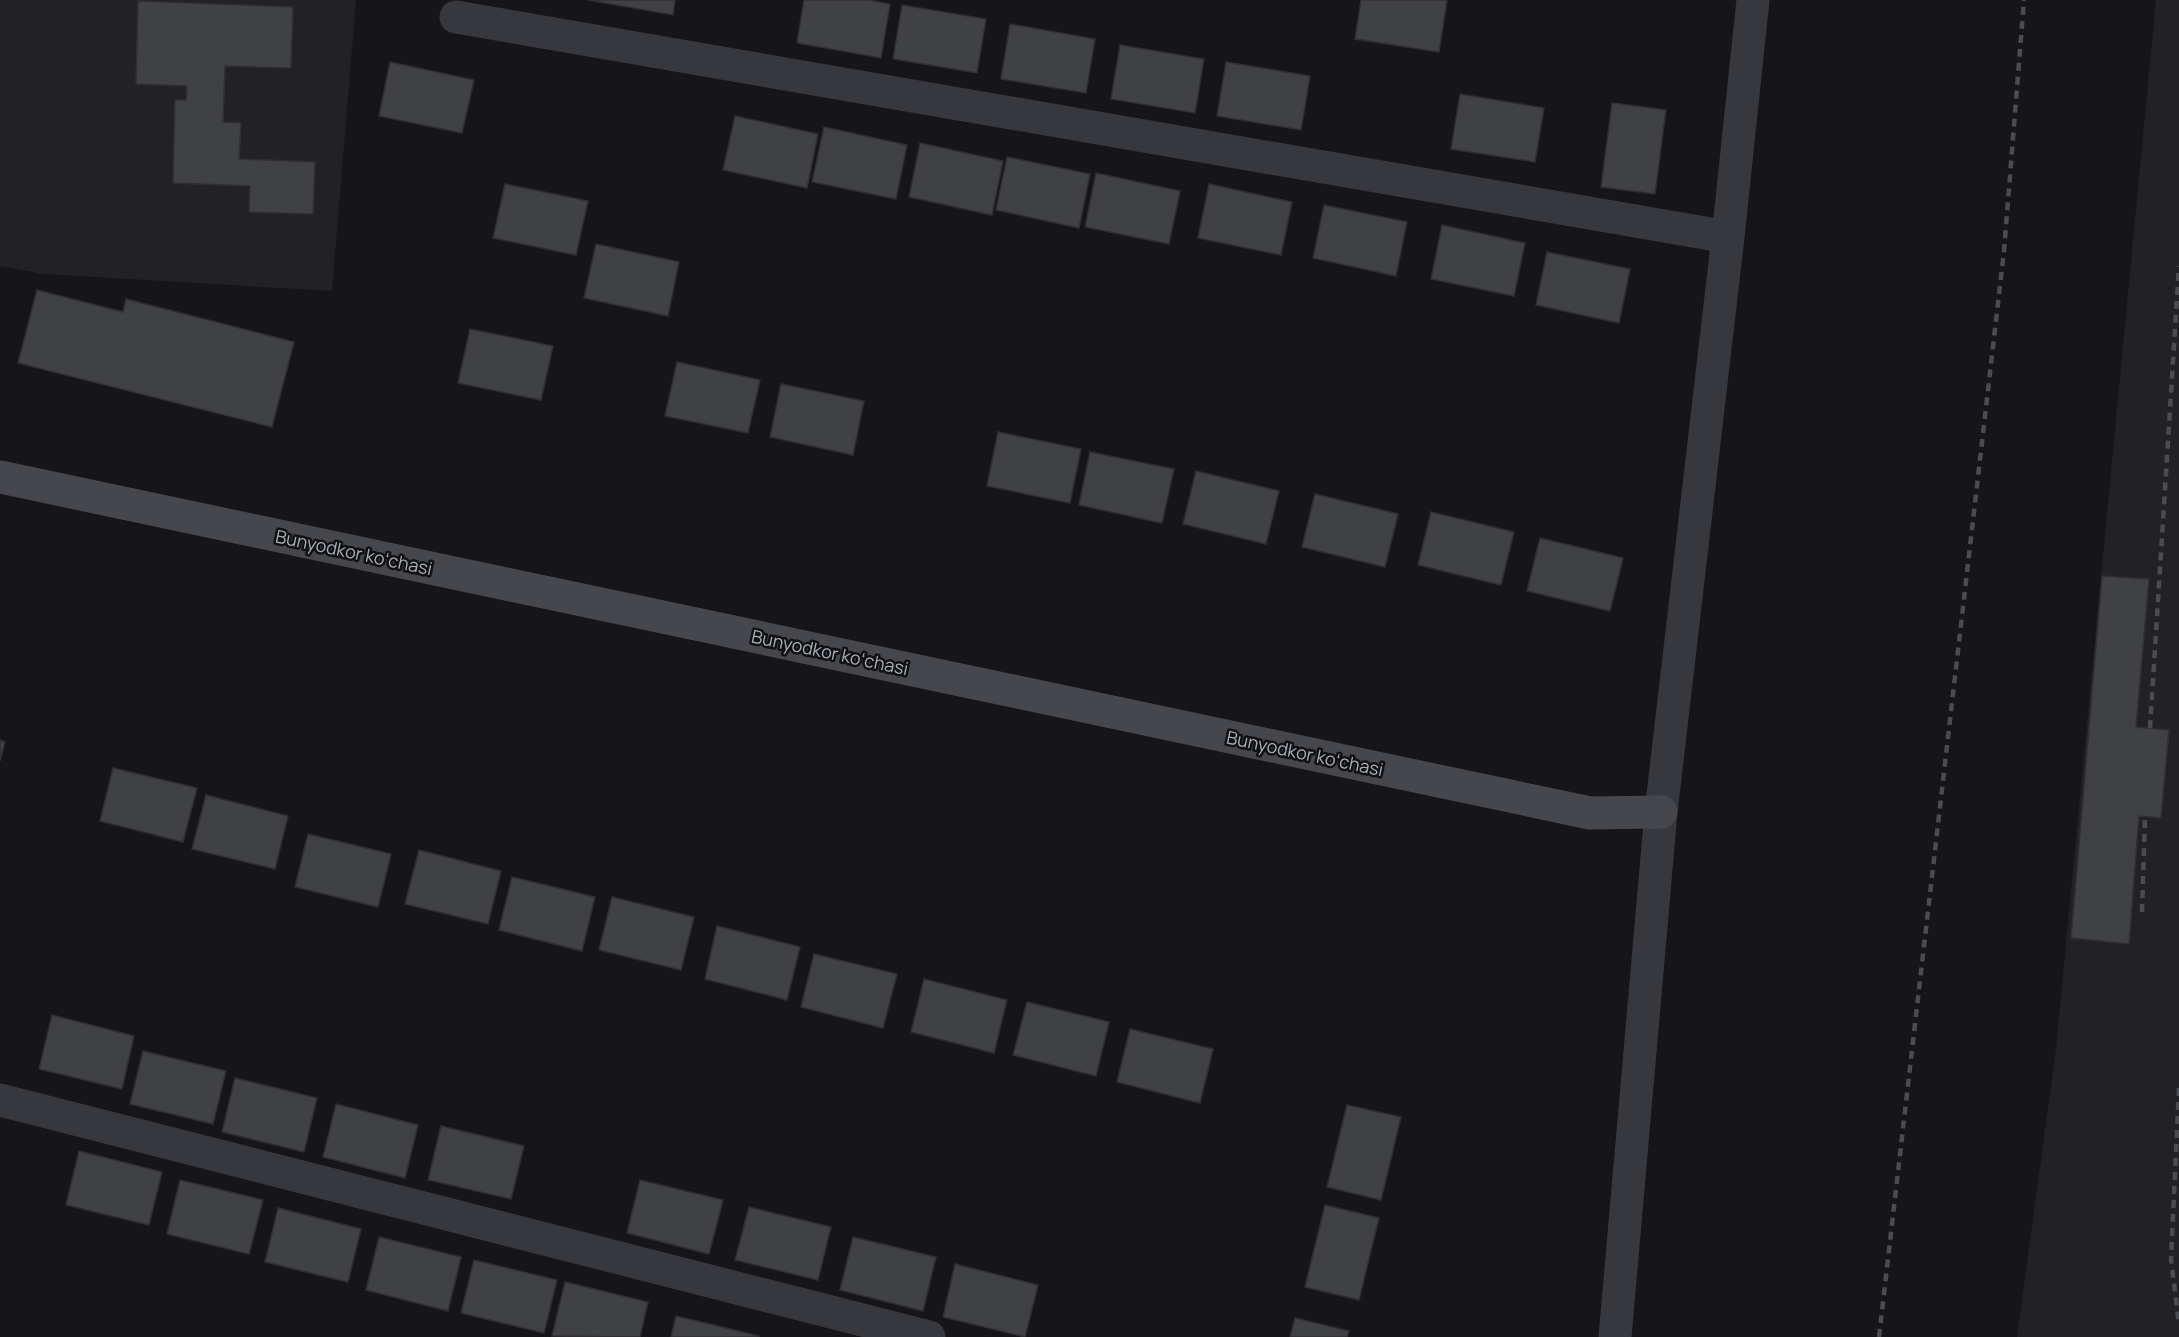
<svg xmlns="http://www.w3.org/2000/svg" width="2179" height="1337" font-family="Manrope,sans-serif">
<rect width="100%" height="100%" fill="#161618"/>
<!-- built -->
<path fill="#222225" d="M0 0H356L332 291 44 274 0 266Z
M2156 0H2179V1337H2017L2056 1049Z"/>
<!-- building -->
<path fill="#404145" stroke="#303034" stroke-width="1.5" d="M588 0H675L673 15Z
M804 0H868L890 4 881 58 797 43Z
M1361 0H1447L1439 52 1355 39Z
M138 1 293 7 291 68 225 66 223 122 241 123 239 159 315 162 313 214 249 212 250 186 173 183 175 100H186L187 86 136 84Z
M902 5 986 19 977 73 893 59Z
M1010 24 1095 39 1086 93 1001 79Z
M1120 45 1204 59 1195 113 1111 99Z
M390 62 474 80 462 133 379 116Z
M1226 62 1310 76 1301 130 1217 116Z
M1460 94 1544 108 1535 162 1451 149Z
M1612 103 1666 110 1655 194 1601 187Z
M735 116 818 134 807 188 723 170Z
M824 127 907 145 896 199 812 182Z
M920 143 1003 161 992 215 909 197Z
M1007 157 1090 174 1079 228 996 210Z
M1096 173 1180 191 1169 244 1085 227Z
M505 184 588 201 576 255 493 238Z
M1209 184 1292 202 1281 255 1198 238Z
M1324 205 1407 222 1396 276 1313 258Z
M1442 225 1525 243 1514 296 1431 279Z
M596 244 679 262 668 316 584 298Z
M1547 252 1630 269 1619 323 1536 305Z
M37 290 123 312 126 299 294 342 272 427 18 363Z
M470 329 553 346 541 400 458 383Z
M677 362 760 380 748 433 665 416Z
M781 384 864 401 853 455 770 437Z
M998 432 1081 449 1070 503 987 486Z
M1090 452 1174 469 1162 523 1079 505Z
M1196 471 1279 491 1266 544 1183 524Z
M1315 494 1398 514 1385 567 1302 547Z
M1431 512 1514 532 1501 585 1418 565Z
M1540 538 1623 558 1610 611 1527 591Z
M2102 576 2149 579 2136 727 2169 730 2161 818 2139 816 2129 944 2071 938Z
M0 740 5 742 0 761Z
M113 768 197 788 183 842 100 821Z
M206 795 288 816 275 869 192 849Z
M308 834 391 854 378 907 295 887Z
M419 850 501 871 488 924 405 904Z
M512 877 595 897 582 951 499 930Z
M612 897 694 917 681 970 599 950Z
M717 926 800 947 787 1000 705 979Z
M814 954 897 974 883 1028 801 1007Z
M924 979 1007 1000 994 1053 911 1032Z
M1027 1002 1109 1022 1096 1076 1013 1055Z
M52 1015 134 1036 122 1089 39 1069Z
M1130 1029 1213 1049 1200 1103 1117 1082Z
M143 1051 226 1071 213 1124 130 1104Z
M235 1078 317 1098 304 1152 222 1132Z
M336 1104 418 1125 405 1178 323 1157Z
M1347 1105 1401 1117 1381 1200 1327 1187Z
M441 1126 524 1146 511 1199 428 1180Z
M79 1151 162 1172 149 1225 66 1205Z
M180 1180 263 1200 249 1254 167 1234Z
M640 1180 723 1200 709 1254 627 1233Z
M1325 1205 1379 1218 1359 1300 1305 1287Z
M749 1207 831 1227 818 1280 735 1260Z
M278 1208 361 1229 348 1282 265 1262Z
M379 1237 461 1257 448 1311 366 1290Z
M853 1237 936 1257 923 1311 840 1290Z
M474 1260 557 1280 544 1333 461 1313Z
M955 1264 1038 1285 1025 1337 943 1317Z
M565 1282 648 1302 640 1337 552 1336Z
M676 1316 759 1336V1337H671Z
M1295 1318 1349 1331 1347 1337H1290Z"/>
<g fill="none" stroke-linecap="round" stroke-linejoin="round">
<!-- minor -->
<path stroke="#37383d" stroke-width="33" d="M456 17 1728 237
M0 1100 929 1337
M1615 1337 1661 812 1728 237 1753 0"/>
<!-- secondary -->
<path stroke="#45474d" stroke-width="33" d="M0 477 1590 813 1661 812"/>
<!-- rail -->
<path stroke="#4a4c52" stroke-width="4.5" stroke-dasharray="8 6" stroke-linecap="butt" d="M2150 728 2179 266
M2142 912 2145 817
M2179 1088 2171 1259 2179 1324
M1879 1337 2004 251 2024 0"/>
</g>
<g text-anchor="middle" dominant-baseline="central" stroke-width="5" stroke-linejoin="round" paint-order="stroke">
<!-- street labels -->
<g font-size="18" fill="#a8adb8" stroke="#111113">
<text transform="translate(354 552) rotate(12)">Bunyodkor koʻchasi</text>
<text transform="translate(830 652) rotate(12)">Bunyodkor koʻchasi</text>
<text transform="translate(1305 753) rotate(12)">Bunyodkor koʻchasi</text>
</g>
</g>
</svg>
